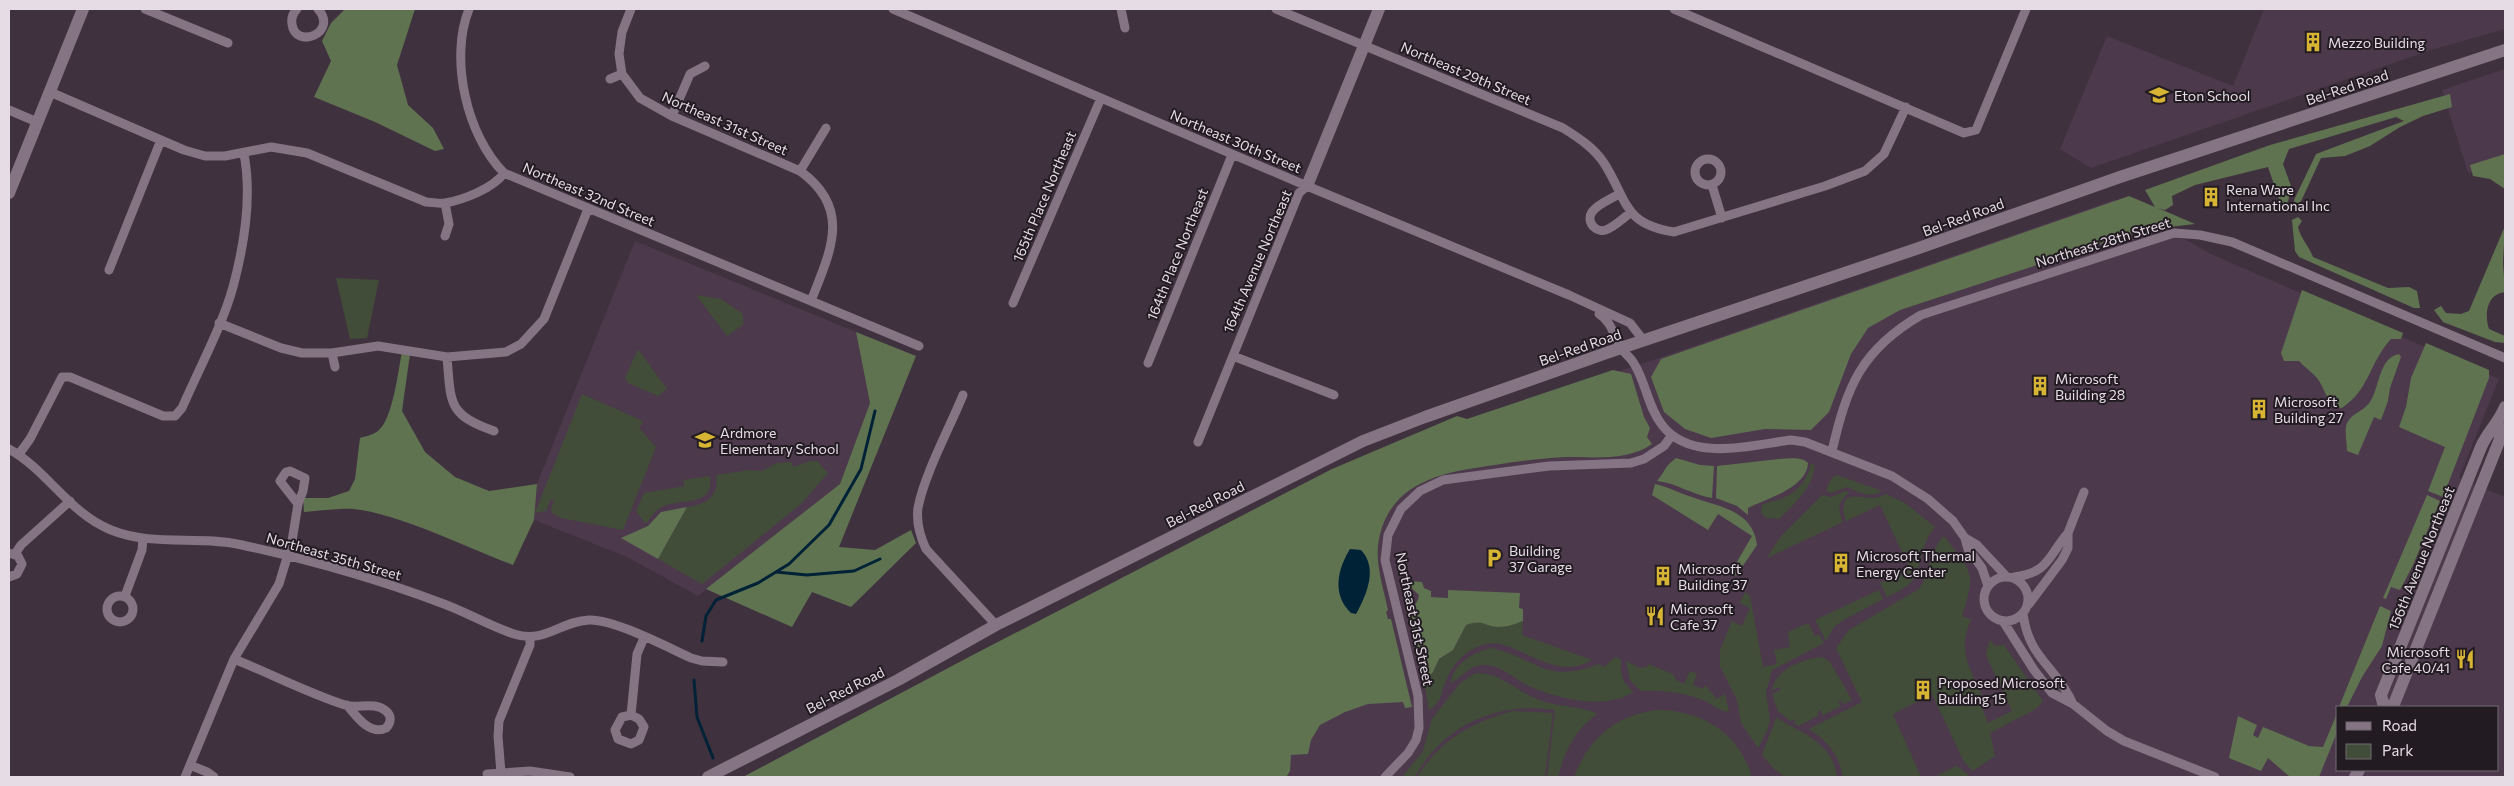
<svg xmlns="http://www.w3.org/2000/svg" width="2514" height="786" font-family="Commissioner,sans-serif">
<rect width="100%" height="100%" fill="#40313f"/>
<!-- built -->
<path fill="#4d394c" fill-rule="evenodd" d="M2264 9H2505V29L2431 50 2091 168 2060 149 2107 36 2233 86Z
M2505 69V183L2468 172 2442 90Z
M2114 200 2213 255 2499 379 2459 478 2505 497V777H905L1378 451 1659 358ZM2338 707H2498V770H2338Z
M635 241 856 332 870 403 840 484 698 596 627 557 534 520 537 484Z"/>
<!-- green -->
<path fill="#414d38" d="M336 278 379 280 367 338 350 339Z
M696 295 721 299 743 314V325L727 336Z
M638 349 667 389 658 396 628 383 625 378Z
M582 394 643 421 639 428 656 447 623 530 561 518 552 513 551 509 554 500 551 499 546 511 535 513Z
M810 461H817L828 473 801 504 702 584 658 559 687 507C706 505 720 496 716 475L750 470 762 471 777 463 792 462 793 467Z
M1811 464 1815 465C1812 489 1795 503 1779 519L1766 518 1761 513 1762 505C1769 501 1777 501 1785 497 1798 492 1808 478 1811 464Z
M1837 475 1882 491C1870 499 1858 492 1847 487L1831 493 1826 490 1831 479Z
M710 476C714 509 681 497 662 507 655 510 651 517 646 524L636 511 644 493 685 486 683 480Z
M1845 491 1849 493C1838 502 1837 509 1843 522L1767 558 1781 536 1822 495 1831 497Z
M1886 494 1905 503 1935 527C1918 546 1924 572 1908 585 1902 590 1894 593 1887 597L1880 583 1910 569 1880 505 1846 521 1843 511 1845 500 1850 497C1864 495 1873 502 1886 494Z
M1944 536C1971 572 1977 571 1962 616L1971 620C1957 651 1969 666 1982 695L1978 698 1988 723 2012 711 1988 660 1986 654 1990 640 1995 646 2004 645 2043 701 2036 709 1990 733 1995 756 1973 771 1964 762 1932 694 1893 714 1921 777H1843C1838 754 1829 742 1809 729L1862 702 1836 648 1849 630 1919 589C1930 572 1930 550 1944 536Z
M1879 590 1883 599 1842 621 1834 627 1826 641 1815 620Z
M1745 592 1750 596 1763 667 1777 664 1774 650 1790 647 1788 632 1808 623 1815 636 1819 634 1824 643 1772 670 1766 692 1770 720 1767 731 1758 748 1741 723 1737 700 1720 666V650L1732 621 1742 626 1750 608 1740 603Z
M1480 621C1497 627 1506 627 1523 621L1522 635 1592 660C1552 684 1516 637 1487 644 1467 648 1453 663 1446 681 1441 692 1441 704 1429 710L1424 681 1433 672 1439 659 1453 650 1466 625Z
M1491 648C1537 658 1545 685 1599 664L1604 667 1615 657 1621 659C1620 674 1622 681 1633 692 1607 711 1551 698 1525 684 1513 677 1502 667 1487 665 1471 663 1463 677 1451 683 1452 664 1474 652 1491 648Z
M1822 657 1830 662 1852 700 1843 704 1841 700 1838 702 1841 706 1823 715 1820 710 1817 712 1819 715 1799 726 1792 723 1795 722 1794 719 1790 721 1778 711 1772 694 1780 690 1779 687 1772 690C1775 669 1803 659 1822 657Z
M1626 661 1640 668 1647 667 1648 664 1673 674 1676 680 1684 684 1690 671 1697 674 1693 685 1703 689 1705 685 1717 699 1725 694 1729 712C1720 712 1710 702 1700 699 1681 692 1661 690 1641 691L1630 680Z
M1476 673C1500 672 1516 691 1537 699 1553 707 1585 706 1597 714 1575 730 1565 750 1558 777H1547L1555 710C1498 701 1443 725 1415 777H1402L1423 751 1432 719 1460 683Z
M1657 710C1702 710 1739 733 1752 777H1574C1589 738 1616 715 1657 710Z
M1513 711 1553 713 1545 777H1417C1440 740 1472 722 1513 711Z
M1776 718C1801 732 1834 744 1837 777H1785L1774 769 1762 755Z
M1957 766 1969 775 1966 777H1934Z"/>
<!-- forest -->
<path fill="#5f7351" d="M345 9H415L397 65 408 105 433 128 444 149 435 151 375 122 314 97 331 61 322 41 331 23Z
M2450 94 2452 107 2423 116 2400 127 2370 146 2345 156 2321 158 2297 210 2294 200 2316 154 2404 121 2396 117 2289 149 2283 164 2292 189 2287 204 2280 202 2268 167 2195 185 2172 196 2173 205 2165 210 2158 208 2195 224 2143 230 1900 310 1868 328 1851 354 1829 412 1811 430 1765 429 1711 438 1685 429 1664 412 1651 377 1661 359 2129 196 2155 207 2145 190 2270 145Z
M2505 154V189L2490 179 2473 176 2470 165Z
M2298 217 2302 221 2298 227C2301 239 2309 246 2313 257L2388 288 2409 287 2417 291 2420 308H2414L2299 257 2295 251 2292 220Z
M2505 226 2503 263 2505 292C2487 294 2484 314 2489 329L2505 336V343L2495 342 2443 322 2434 310 2441 306 2446 313 2461 314 2469 311Z
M2302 290 2403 333 2401 339H2391C2369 363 2370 389 2342 408 2326 406 2326 389 2317 378 2312 372 2304 367 2299 361H2284L2281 353Z
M856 332 916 356 839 547 875 550 911 530 916 543 851 607 812 592 792 627 706 589 840 484 870 403Z
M2426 343 2489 370V378L2443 497 2428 491 2445 447 2399 427 2406 407 2411 378Z
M402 352 410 354 402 411 425 452 455 477 489 491 537 484 534 520 513 565C468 548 400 514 354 509 338 508 320 511 304 512L303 498H328L349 491 355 479 360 438C366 436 373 435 378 431 393 419 398 371 402 352Z
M2399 354 2401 357 2390 388 2388 401 2381 420 2374 417 2358 455 2347 451C2347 443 2344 430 2347 423 2352 413 2364 411 2370 402 2379 389 2379 357 2399 354Z
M1613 370 1631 374 1644 417 1650 428 1647 437 1652 444C1628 461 1595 457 1567 457 1543 458 1519 461 1495 465 1442 472 1386 482 1378 546 1376 567 1384 590 1388 610L1386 612 1388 619H1391L1412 707 1405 708 1403 702 1368 704 1345 712 1320 725 1311 740 1308 754 1291 755 1290 771 1287 776 743 777 967 658 1332 469 1457 416 1467 419Z
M1676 458 1700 465 1714 466 1712 498C1692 495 1677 483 1657 481 1665 472 1664 467 1676 458Z
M1779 459C1788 459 1801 456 1808 463 1807 488 1766 499 1748 508V515L1737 506 1716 498 1717 466Z
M1655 484C1669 487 1679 493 1692 497 1719 507 1753 510 1757 545L1736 576 1731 572 1752 536 1718 514 1708 530 1652 495Z
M2427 495 2440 501 2413 565 2400 590 2391 587 2386 599 2383 598Z
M687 507 658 559 621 538 648 526 661 512Z
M1410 581 1422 582 1424 588 1431 591V597L1448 598V590L1520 593 1519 608 1523 609V621C1515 624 1507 627 1498 627 1482 626 1485 619 1466 625L1453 650 1439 659 1433 672 1424 681 1409 617C1410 608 1418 605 1419 595L1406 583Z
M2380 606 2391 611 2382 646 2362 677 2347 707H2339Z
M2338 711V730L2319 777H2290L2268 758 2261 771 2229 758 2238 716 2257 725 2253 735 2258 738 2263 727 2309 746 2323 747Z"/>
<!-- water -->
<path fill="#002236" d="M1350 549 1361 550C1378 568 1367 594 1356 614L1351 613C1332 595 1337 570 1350 549Z"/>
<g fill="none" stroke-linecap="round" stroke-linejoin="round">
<!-- stream -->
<path stroke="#002236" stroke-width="3" d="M776 572 807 575 854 571 880 559
M702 641 706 616 716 600 758 583 789 564 829 525 861 469 875 411
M694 680 697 717 713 758"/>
<!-- street -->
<path stroke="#857484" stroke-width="9" d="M145 9 228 43
M297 9C293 13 291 18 292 24 295 50 339 33 318 9
M469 9C449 59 467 136 504 173
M631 9 622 32 619 54 622 74 640 98 672 116 800 171C853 209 830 252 811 301
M893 9 1307 186 1569 295 1630 323 1644 341
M1121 9 1125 28
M1276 9 1563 128C1579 138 1594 148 1604 163 1628 201 1623 224 1674 232L1825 186 1865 171 1884 154 1906 107
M1674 9 1964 133 1976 130 2026 9
M610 79 622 74
M50 92 184 150 205 156H225L271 147 307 153 426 202C432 202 439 204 445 203 463 200 494 188 504 173L919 346
M9 110 37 122
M672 116 690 74 705 66
M1695 172a13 13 0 1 1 26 0a13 13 0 1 1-26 0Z
M800 171 826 128
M1712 185 1722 218
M1619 194C1611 199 1597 204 1592 212 1585 223 1598 235 1608 229 1616 225 1624 218 1631 212
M445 203 449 224 445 236
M109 270 161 140
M1013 303 1101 98
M1599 314C1612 322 1613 335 1621 348 1624 353 1630 357 1633 362 1646 381 1647 406 1662 425 1691 463 1751 445 1791 440L1805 442 1892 476 1928 499 1953 521 1965 538 1968 549 1982 568 1988 586
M219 323 281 348 302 353H332L378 346 447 357 506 352 521 344 544 319 588 209
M332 353 335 367
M1233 356 1334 395
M447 357C451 402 447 415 494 431
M1148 363 1232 155
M963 395C950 427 924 475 918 508 916 523 920 536 926 549L996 625
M175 416 182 408C198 371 223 324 233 287 244 246 252 196 244 154
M1198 442 1299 193 1307 186
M9 449C47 470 70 514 111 530 153 547 199 535 242 545 311 560 378 579 444 604 468 613 490 626 514 634 545 644 561 621 589 620 614 619 667 647 691 658L702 661 723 662
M1832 451C1847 386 1861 350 1921 315L2174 233 2200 235 2232 242 2505 358
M19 454 30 439 62 377H70L163 416H175
M1965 538 1977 545 2006 576
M15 554 21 545 70 501
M1984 599a22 22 0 1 1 44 0a22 22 0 1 1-44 0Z
M9 577 17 574 22 564 18 556 9 553
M2014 577C2049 573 2048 556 2068 533
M107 609a13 13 0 1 1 26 0a13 13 0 1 1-26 0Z
M125 596 142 550 143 538
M2029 604 2062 560 2068 548V533L2084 492
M2023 613C2028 658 2056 666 2073 704
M2003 621 2034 670 2052 693 2073 704 2107 731 2124 741 2215 777
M234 659C269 673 310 694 345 705 358 709 374 701 386 711 392 716 391 723 386 728 370 736 356 716 347 705
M631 715 639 719 644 727 639 740 631 744 618 739 615 730 622 717 631 715 637 654 644 638
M190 765 207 772 214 777
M501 773 498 736 499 721 530 645V637
M487 774 530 771 570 777
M185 777 234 659 279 584 292 541 298 504 303 491 305 478 290 471 286 472 280 481 298 504
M1385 777 1408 753 1416 740 1419 728 1418 696 1385 560 1388 535 1401 509 1420 491 1443 480 1549 466 1631 463 1644 459 1664 446 1672 435"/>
<!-- secondary -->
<path stroke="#857484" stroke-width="12" d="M1307 186 1379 9
M9 193 83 9
M2384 707 2381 695 2481 447C2488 431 2498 424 2505 407
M2387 707 2394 704 2500 439 2498 424
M708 777 898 680 996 625 1363 441 1425 417 1609 352 1916 249 2120 177 2505 50
M2355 777 2359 770"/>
</g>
<!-- icons -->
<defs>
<symbol id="building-bare" viewBox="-9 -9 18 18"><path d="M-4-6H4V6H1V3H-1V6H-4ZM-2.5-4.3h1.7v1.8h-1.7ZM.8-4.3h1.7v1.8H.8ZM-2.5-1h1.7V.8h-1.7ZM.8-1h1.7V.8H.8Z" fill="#d8b434" stroke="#221c22" stroke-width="2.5" paint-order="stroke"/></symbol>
<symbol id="school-bare" viewBox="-9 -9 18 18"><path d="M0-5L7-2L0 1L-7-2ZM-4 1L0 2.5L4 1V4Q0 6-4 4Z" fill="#d8b434" stroke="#221c22" stroke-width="2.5" paint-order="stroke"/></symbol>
<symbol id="parking-bare" viewBox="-9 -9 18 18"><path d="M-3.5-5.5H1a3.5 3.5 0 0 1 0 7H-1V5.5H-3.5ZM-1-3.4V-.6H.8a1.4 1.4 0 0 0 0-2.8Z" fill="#d8b434" stroke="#221c22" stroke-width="2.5" paint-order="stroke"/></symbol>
<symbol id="restaurant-bare" viewBox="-9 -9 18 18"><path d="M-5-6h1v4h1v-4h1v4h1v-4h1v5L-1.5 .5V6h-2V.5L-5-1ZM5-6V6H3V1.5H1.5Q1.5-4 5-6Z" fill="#d8b434" stroke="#221c22" stroke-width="2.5" paint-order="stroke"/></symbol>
</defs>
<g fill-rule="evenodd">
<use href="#building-bare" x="2299" y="28" width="28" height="28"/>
<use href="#school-bare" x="2145" y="81" width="28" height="28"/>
<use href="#building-bare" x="2197" y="183" width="28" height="28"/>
<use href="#building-bare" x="2026" y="372" width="28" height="28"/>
<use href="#building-bare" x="2245" y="395" width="28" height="28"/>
<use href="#school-bare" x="691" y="426" width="28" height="28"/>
<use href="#parking-bare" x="1480" y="544" width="28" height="28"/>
<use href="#building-bare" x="1827" y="549" width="28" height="28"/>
<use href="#building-bare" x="1649" y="562" width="28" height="28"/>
<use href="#restaurant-bare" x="1641" y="602" width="28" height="28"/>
<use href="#restaurant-bare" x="2451" y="645" width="28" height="28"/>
<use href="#building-bare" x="1909" y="676" width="28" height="28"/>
</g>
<g text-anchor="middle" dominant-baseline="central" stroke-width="4" stroke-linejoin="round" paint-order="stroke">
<!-- poi labels -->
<g font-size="14" fill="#e6dce5" stroke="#221c22" text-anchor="start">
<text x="2328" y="42">Mezzo Building</text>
<text x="2174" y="95">Eton School</text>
<text x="2226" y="189">Rena Ware<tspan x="2226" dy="16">International Inc</tspan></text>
<text x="2055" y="378">Microsoft<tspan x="2055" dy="16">Building 28</tspan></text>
<text x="2274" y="401">Microsoft<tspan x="2274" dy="16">Building 27</tspan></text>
<text x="720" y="432">Ardmore<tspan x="720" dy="16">Elementary School</tspan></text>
<text x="1509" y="550">Building<tspan x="1509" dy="16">37 Garage</tspan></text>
<text x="1856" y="555">Microsoft Thermal<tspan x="1856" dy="16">Energy Center</tspan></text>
<text x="1678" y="568">Microsoft<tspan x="1678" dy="16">Building 37</tspan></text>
<text x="1670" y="608">Microsoft<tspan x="1670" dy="16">Cafe 37</tspan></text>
<text x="2450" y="651" text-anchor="end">Microsoft<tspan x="2450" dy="16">Cafe 40/41</tspan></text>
<text x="1938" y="682">Proposed Microsoft<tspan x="1938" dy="16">Building 15</tspan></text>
</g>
<!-- street labels -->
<g font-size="14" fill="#e6dce5" stroke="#221c22">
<text transform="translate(1466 73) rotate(23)">Northeast 29th Street</text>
<text transform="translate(2347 87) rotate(-18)">Bel-Red Road</text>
<text transform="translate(725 123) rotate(24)">Northeast 31st Street</text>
<text transform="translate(1236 141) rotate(23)">Northeast 30th Street</text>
<text transform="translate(589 194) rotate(23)">Northeast 32nd Street</text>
<text transform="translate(1044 196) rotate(-67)">165th Place Northeast</text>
<text transform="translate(1963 217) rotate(-20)">Bel-Red Road</text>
<text transform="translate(2103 242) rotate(-17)">Northeast 28th Street</text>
<text transform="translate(1177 254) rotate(-68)">164th Place Northeast</text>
<text transform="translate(1257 261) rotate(-67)">164th Avenue Northeast</text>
<text transform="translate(1580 347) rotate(-19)">Bel-Red Road</text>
<text transform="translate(1205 504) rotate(-27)">Bel-Red Road</text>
<text transform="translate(334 556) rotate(16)">Northeast 35th Street</text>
<text transform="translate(2421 558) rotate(-68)">156th Avenue Northeast</text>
<text transform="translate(1415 619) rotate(78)">Northeast 31st Street</text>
<text transform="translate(845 690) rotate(-27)">Bel-Red Road</text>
</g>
</g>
<!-- border -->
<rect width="2514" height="786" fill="none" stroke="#e6dce5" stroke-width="20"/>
<!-- legend -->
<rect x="2336" y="706" width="162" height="65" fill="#221c22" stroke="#706970"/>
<rect x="2346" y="722" width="25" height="8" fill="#857484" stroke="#706970"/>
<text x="2382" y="731" font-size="15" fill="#e6dce5">Road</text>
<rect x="2346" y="744" width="25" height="15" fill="#414d38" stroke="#706970"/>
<text x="2382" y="756" font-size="15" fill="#e6dce5">Park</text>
</svg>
